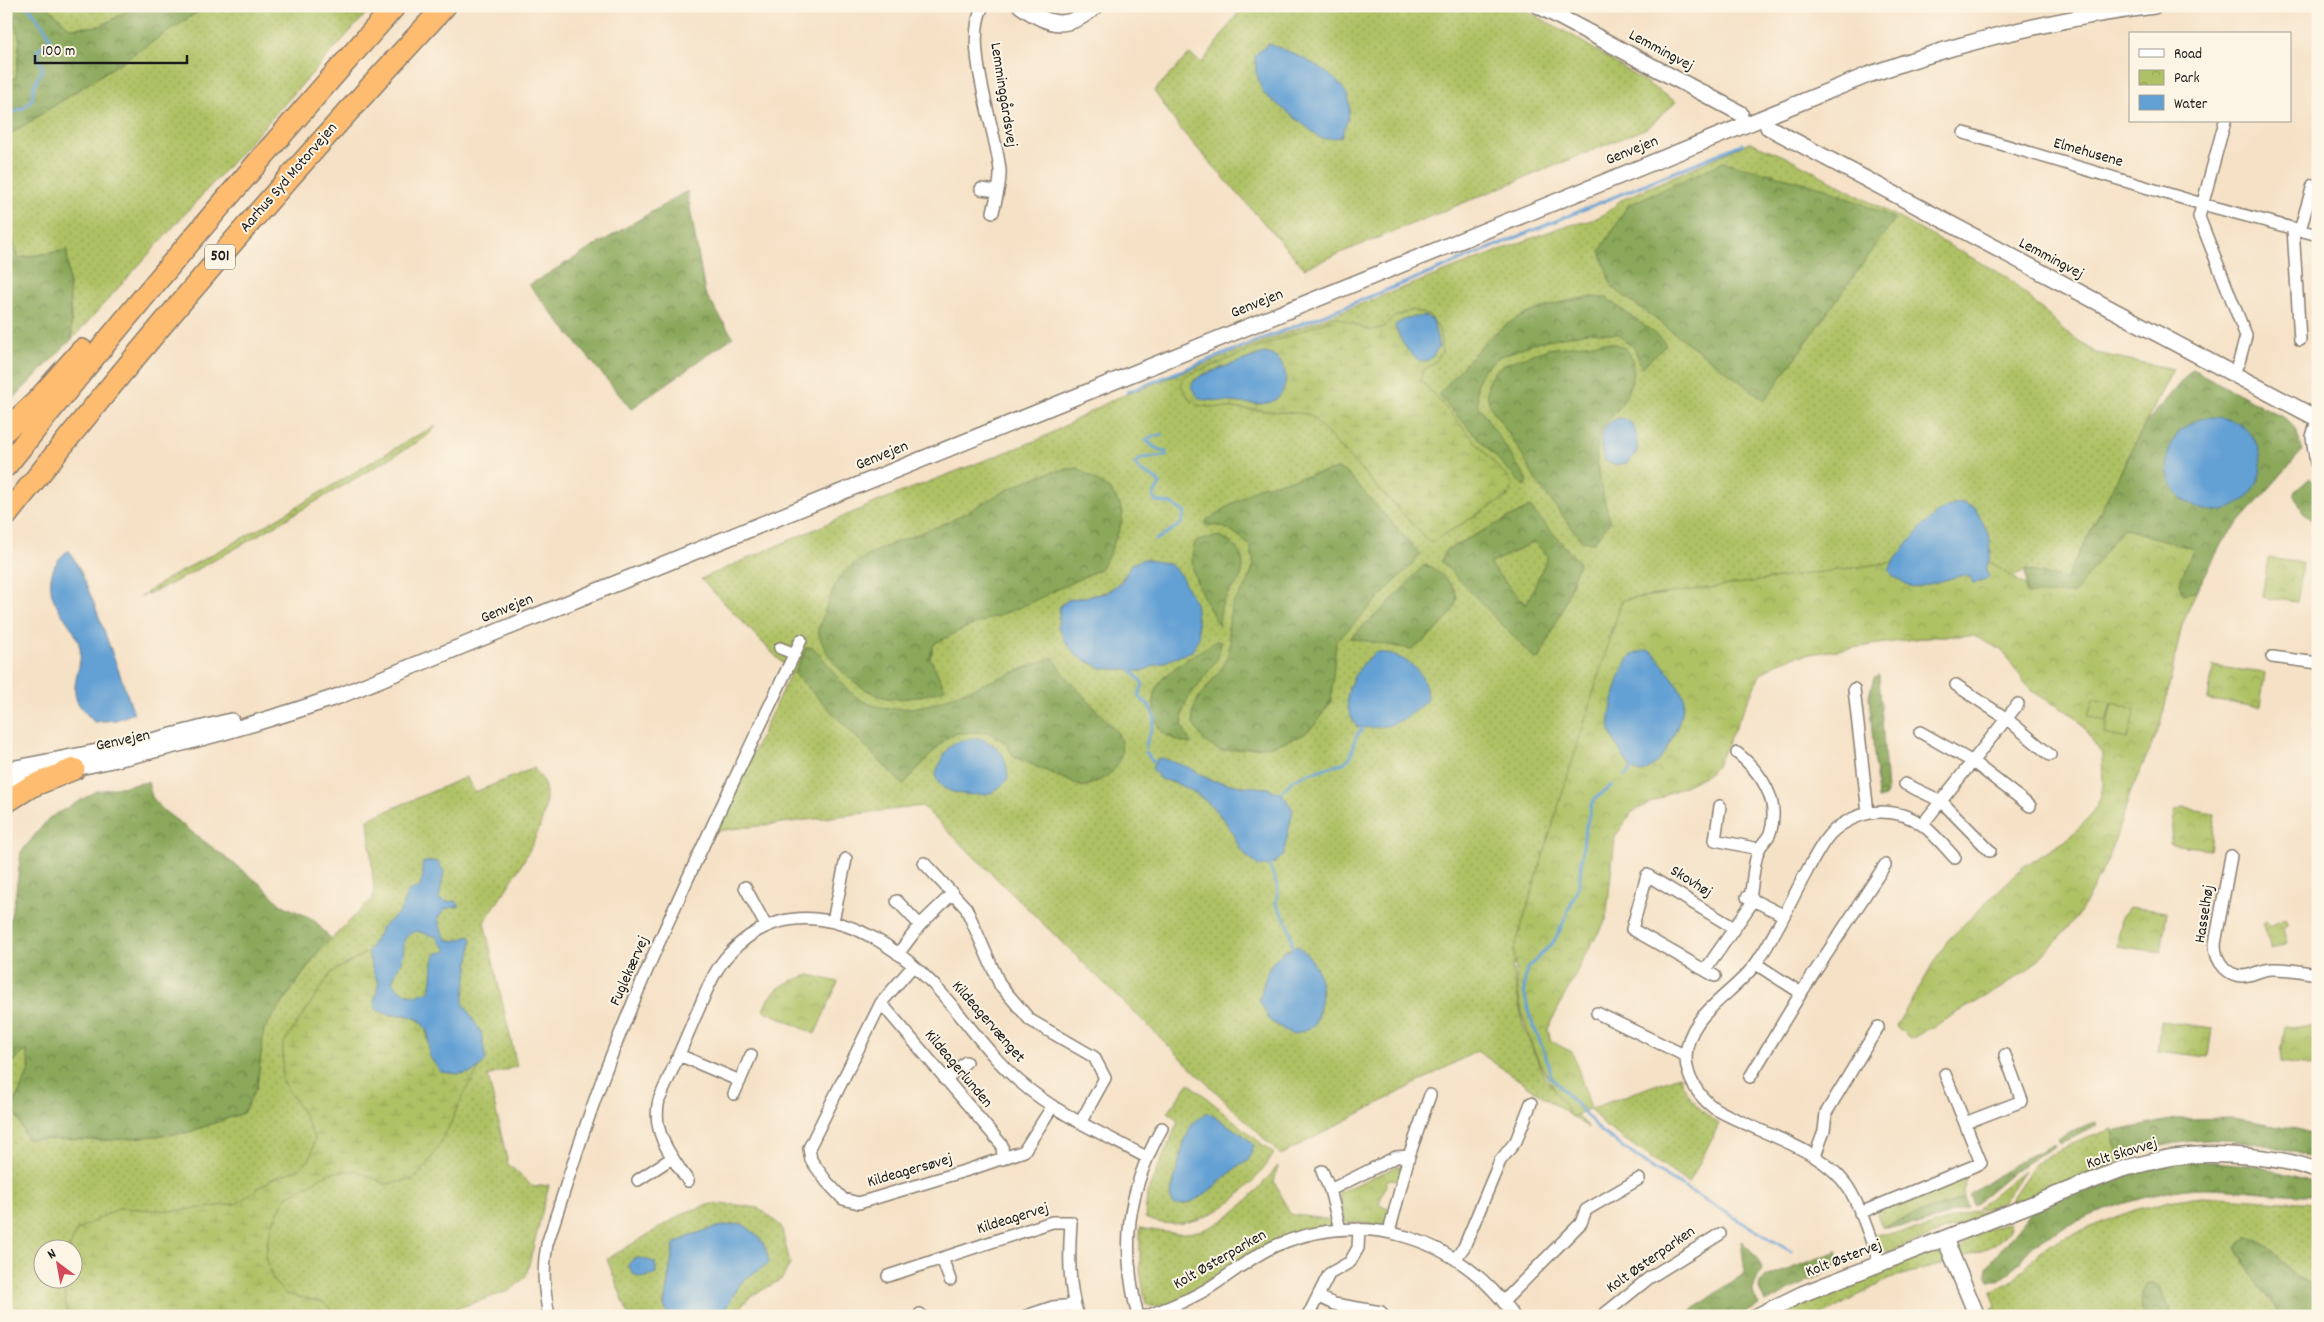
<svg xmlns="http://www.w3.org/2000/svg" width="2324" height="1322" font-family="Dekko,sans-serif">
<defs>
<pattern id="grass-dots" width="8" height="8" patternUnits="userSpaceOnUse" patternTransform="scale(1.25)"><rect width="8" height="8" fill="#aec164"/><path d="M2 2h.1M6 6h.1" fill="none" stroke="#95a556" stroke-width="1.8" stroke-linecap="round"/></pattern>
<pattern id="forest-crowns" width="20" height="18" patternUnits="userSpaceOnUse" patternTransform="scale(1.25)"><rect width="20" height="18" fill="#8aa75a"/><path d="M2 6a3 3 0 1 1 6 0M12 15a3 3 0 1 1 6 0" fill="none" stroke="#70874a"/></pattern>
<pattern id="wetland-marsh" width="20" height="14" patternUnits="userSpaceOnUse" patternTransform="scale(1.25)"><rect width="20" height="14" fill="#aec164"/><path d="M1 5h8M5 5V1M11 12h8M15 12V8" fill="none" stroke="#95a556"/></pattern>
<pattern id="park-crowns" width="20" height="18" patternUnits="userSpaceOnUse" patternTransform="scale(1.25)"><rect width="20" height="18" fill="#aec164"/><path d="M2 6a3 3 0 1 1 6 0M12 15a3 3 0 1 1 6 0" fill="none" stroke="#95a556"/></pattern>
</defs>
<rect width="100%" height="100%" fill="#fcf5e5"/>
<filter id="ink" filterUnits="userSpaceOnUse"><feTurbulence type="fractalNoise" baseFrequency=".02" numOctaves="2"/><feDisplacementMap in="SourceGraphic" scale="10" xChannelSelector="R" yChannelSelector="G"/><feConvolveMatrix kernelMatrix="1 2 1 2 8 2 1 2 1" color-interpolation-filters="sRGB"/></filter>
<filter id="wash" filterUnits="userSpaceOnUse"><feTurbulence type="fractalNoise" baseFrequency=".0096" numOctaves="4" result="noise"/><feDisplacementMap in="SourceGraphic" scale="20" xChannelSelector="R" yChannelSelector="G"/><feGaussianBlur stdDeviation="1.12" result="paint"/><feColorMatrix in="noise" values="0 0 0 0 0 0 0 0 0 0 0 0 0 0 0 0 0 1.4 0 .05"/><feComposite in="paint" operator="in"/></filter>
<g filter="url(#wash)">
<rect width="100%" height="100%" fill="#f5e1c6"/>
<!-- grass -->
<path fill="url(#grass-dots)" stroke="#656e40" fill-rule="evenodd" d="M7 6 20 39 16 77 6 83Z
M47 6H136L101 26 69 28Z
M207 6H373L72 339 67 251 19 258 6 222V137Z
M1243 6H1518L1575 37 1676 102 1647 128 1304 268 1181 130 1154 91 1189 54 1202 63Z
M1750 142 1791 159 2007 277 2065 331 2096 353 2173 369 2066 579 2026 570 1993 588 1677 599 1673 593 1626 599 1656 635 1630 637 1612 627 1607 647H1609L1608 678 1599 675 1518 966 1512 965 1523 1025 1545 1079 1589 1128 1477 1051 1281 1155 922 806 716 831 791 672 701 579 879 501 1040 439 1114 399 1561 227C1587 221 1600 222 1619 201ZM1132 564 1161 661 1142 671 1101 668 1068 600C1103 593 1112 597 1132 564ZM1190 768 1210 780 1241 786 1268 788 1283 795 1293 810 1275 863 1260 866C1254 862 1246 857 1242 851 1237 845 1235 837 1231 830 1213 804 1191 785 1160 779ZM1298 946C1320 979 1330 986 1314 1026L1282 952Z
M436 426 426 437 240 546 171 584 140 597 167 579 266 525 414 437Z
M534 768C540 776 545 783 546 793 548 833 506 889 484 922L517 1066 488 1076 508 1164 533 1187 549 1185 526 1276 511 1290 435 1316H6V1067L26 1050 30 1068 13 1107 27 1139 109 1140 186 1133 243 1113 257 1086 264 1029 319 951 373 898 374 890 368 819 466 777 475 792ZM42 1250H72V1280H42Z
M1679 1076C1687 1097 1701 1112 1719 1124L1689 1184 1605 1126 1590 1109Z
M1189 1083 1274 1154C1248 1195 1196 1240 1145 1218L1147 1193 1178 1122 1168 1112ZM1221 1121 1243 1135 1254 1145 1248 1161 1236 1167 1213 1188 1185 1205 1170 1197 1175 1177Z
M2112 1129 2119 1162 2009 1205V1202L2035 1164 2071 1144Z
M1278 1166 1274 1182 1290 1214 1332 1220 1333 1223 1331 1226C1311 1229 1291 1233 1273 1242 1264 1246 1254 1251 1246 1256 1228 1267 1166 1318 1146 1304L1140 1272V1228C1158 1231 1179 1236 1198 1231 1232 1223 1256 1191 1278 1166Z
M2024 1170 2003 1202 1981 1210 1977 1208Z
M1967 1174 1963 1191 1964 1198 1882 1227 1876 1211Z
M2201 1196 2318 1203V1288L2294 1275 2263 1242 2238 1246 2239 1254 2279 1314 2276 1316H2171L2160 1285 2141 1308 2144 1316H1995L1992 1308 1996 1306 1991 1292 2009 1283 2042 1250 2064 1237 2135 1210 2169 1201Z
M711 1204 738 1205 759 1208 781 1226 790 1264 782 1279 750 1297 732 1316H718L727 1306 742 1281 768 1263 674 1244 664 1306 669 1316H629L607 1259 686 1212Z
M2002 1205 2003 1208 1889 1252 1878 1248 1873 1235 1924 1229 1974 1210 1981 1213Z
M2008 1222 2010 1226C2002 1246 1979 1252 1960 1258 1954 1238 1994 1228 2008 1222Z
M1936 1254 1944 1256 1948 1263 1890 1278 1821 1316H1786L1780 1311 1829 1290 1924 1255Z"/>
<!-- forest -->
<path fill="url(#forest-crowns)" stroke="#53623b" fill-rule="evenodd" d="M7 6H47L70 28 101 26 136 6H207L6 137V83L16 77 20 39Z
M1724 162 1826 188 1895 219 1765 400 1612 287 1600 251 1628 205Z
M687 191 705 293 733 337 631 409 529 285Z
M6 222 19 258 67 250 72 339 6 406Z
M1590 297 1606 298 1661 338 1666 345 1641 368 1635 349 1618 334 1588 332 1537 342 1499 357 1484 369 1476 386 1478 405 1528 481 1524 487 1438 395C1456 375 1473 353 1493 335 1518 312 1558 302 1590 297Z
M1602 342C1615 343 1628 345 1632 360 1636 378 1626 399 1615 413 1608 422 1601 426 1599 438 1592 467 1604 494 1610 522L1593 543 1582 541 1536 481 1518 448 1490 406 1487 393 1488 382 1495 371 1507 363 1548 349Z
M2192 369 2286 419 2296 429 2302 451 2223 541 2196 592 2183 594 2179 584 2192 549 2123 528 2074 594 2026 595V570L2066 579 2145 424Z
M1078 468 1110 490 1120 505 1123 513 1120 528 1109 555 1100 569 1021 607 965 628 934 644 930 658 945 689C927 695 906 701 887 698 858 692 823 659 818 630 823 617 833 586 840 577 864 548 919 536 952 520 995 498 1028 472 1078 468Z
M1337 469 1346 472 1421 555 1336 642 1331 701 1314 726 1303 735 1272 746 1220 751 1205 742 1193 724 1192 713 1198 699 1224 665 1231 643 1228 631 1231 608 1236 599 1247 585 1254 564 1250 546 1238 535 1221 526 1205 525 1206 521 1258 487Z
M2310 478 2318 486V525L2303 513 2294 492Z
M1530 507 1579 563 1563 608 1540 658 1535 659 1441 561 1446 550ZM1534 542 1548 556 1526 605 1489 564Z
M1220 536C1237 545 1250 561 1239 580 1235 586 1228 592 1225 599 1220 607 1220 617 1219 626 1206 601 1183 569 1196 541Z
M1428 565C1437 571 1453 583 1456 593 1462 611 1426 642 1411 649L1350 638 1391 601 1423 566Z
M1216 641 1221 642 1218 658 1187 700 1183 712 1182 725 1191 744H1188C1180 741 1169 738 1163 732 1151 721 1151 691 1162 679 1174 666 1201 651 1216 641Z
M812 647C827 659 835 679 850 692 873 713 907 711 935 703L1053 657 1066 677 1118 733C1130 762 1110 779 1083 787L1014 757 1005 742 987 732 957 733 947 737 903 785 794 673 806 648Z
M1879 675 1887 793 1885 797 1878 799 1869 695 1874 678Z
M148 782 152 797 163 810 263 886 280 904 313 919 331 939 319 951 264 1029 257 1086 243 1113 186 1133 109 1140 27 1139 13 1107 30 1068 26 1050 6 1067V937L15 898 21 852 49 818 97 791Z
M2233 1118 2293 1128 2318 1135V1159C2287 1150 2256 1141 2224 1140 2188 1138 2152 1148 2118 1156L2112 1132 2175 1119Z
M2096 1122 2098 1126 2060 1143 2058 1139 2076 1129Z
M2054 1144 2055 1146 2016 1169 1973 1205 1969 1195 2019 1161Z
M2179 1162H2214L2260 1166 2318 1183V1195C2279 1196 2242 1188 2204 1188 2158 1188 2079 1216 2041 1240 2025 1250 2016 1270 2000 1280H1989L1986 1275 1987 1267 2028 1215 2068 1195 2117 1177Z
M1964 1198 1968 1207 1921 1225 1882 1227Z
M2248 1238C2268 1237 2279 1263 2293 1274 2300 1280 2310 1284 2318 1288V1316H2276L2279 1314 2239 1254 2238 1246Z
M1741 1241C1749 1248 1761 1260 1762 1271 1751 1284 1750 1291 1759 1305L1741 1316H1684L1745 1273Z
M1838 1251 1836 1264 1832 1269 1765 1303 1759 1289 1760 1282 1765 1278Z
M2147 1283H2155L2160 1285 2171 1316H2144C2140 1304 2140 1293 2147 1283Z"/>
<!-- wetland -->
<path fill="url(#wetland-marsh)" stroke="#656e40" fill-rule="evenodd" d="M1413 310 1430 316 1439 329 1442 352 1435 362 1422 371 1421 380 1513 484 1510 495 1430 543 1309 414 1201 406 1192 403 1181 386 1182 377 1337 317 1370 331 1384 327 1394 317ZM1264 353 1271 401 1261 404 1217 400 1194 381 1202 375Z
M368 952 373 971 379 984 374 1002 391 1015C425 1014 428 1026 429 1056L466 1074 479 1069 463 1095 446 1133 428 1164 414 1179 386 1184 356 1170 329 1173 286 1197 274 1220 268 1240 266 1257 274 1282 286 1294 322 1302 340 1316H67L63 1280H72V1250L69 1249 77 1230 119 1208 174 1211 236 1204 272 1179 299 1169 310 1159 315 1140 303 1113 282 1081 283 1044 332 972Z"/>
<!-- park -->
<path fill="url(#park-crowns)" stroke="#656e40" d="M2123 528 2193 549 2179 584 2183 594 2196 592 2182 625 2161 725 2131 791 2109 858 2081 911 2061 936 2029 969 1999 989 1911 1039 1896 1026 1948 940 2024 866 2065 841 2088 819 2100 800 2103 785 2102 754 2076 717 2030 690 2002 650 1974 636H1935L1796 656 1776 663 1760 675 1716 767 1708 774 1632 812 1615 837 1606 920 1584 957 1548 1029 1551 1041 1572 1052 1591 1108 1572 1117C1533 1061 1517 1019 1514 950L1622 600 1973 551 2025 585 2026 594H2074Z
M2268 558 2303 563 2297 602 2262 597Z
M2213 666 2265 673 2260 707 2208 700Z
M2183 808 2215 813 2210 849 2170 844 2175 811Z
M2129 907 2167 912 2161 952 2117 946 2121 917Z
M2286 919 2289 924 2283 929 2287 943 2271 950 2262 923 2266 921 2269 926Z
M810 975 838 982 815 1034 763 1010C774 986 786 982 810 975Z
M2161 1021 2212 1028 2208 1057 2157 1051Z
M2285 1025 2318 1029V1067L2280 1062Z
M1400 1165 1399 1180 1388 1179 1379 1204 1390 1210 1385 1225 1344 1222 1339 1192Z"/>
<!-- pitch -->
<path fill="#aec164" stroke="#656e40" d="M2093 699 2111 703 2106 721 2088 716Z
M2112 703 2135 709 2128 739 2105 734Z"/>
<!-- water -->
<path fill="#63a0d4" stroke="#405e78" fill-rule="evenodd" d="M1268 44C1292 51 1342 74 1349 100 1352 113 1345 126 1341 137L1322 139 1263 93 1256 72 1255 55Z
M1424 316 1433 320 1439 347 1432 357 1425 362C1410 359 1399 339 1395 325L1406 318Z
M1264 353C1290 355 1293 393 1271 402 1258 407 1221 400 1205 400L1199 398 1191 387 1194 381 1202 375Z
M2167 464a47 47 0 1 1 94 0a47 47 0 1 1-94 0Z
M1620 418C1638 421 1637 438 1637 453L1627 463 1614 465 1604 460C1598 443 1599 423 1620 418Z
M1960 502 1975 508C1987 531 1997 543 1986 569L1989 576C1985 582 1980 582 1973 583L1970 577 1964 575 1913 588 1893 576 1889 570 1893 562C1912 540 1930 510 1960 502Z
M69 550 80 570 95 606 134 713 116 720 94 722C89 716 80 708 77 701 70 684 83 666 80 648 75 621 47 608 51 578 53 565 59 557 69 550Z
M1143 559 1170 564 1181 576 1195 603 1199 637 1192 651 1142 671 1101 668 1077 656 1065 641 1058 626 1060 606 1068 600 1106 593 1121 582 1132 564Z
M1648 650 1654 653C1663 666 1676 680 1683 695 1688 707 1670 746 1662 756 1657 764 1649 769 1641 773 1638 772 1636 771 1633 770 1629 767 1611 737 1610 730 1607 715 1620 669 1630 657 1635 652 1642 652 1648 650Z
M1376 652C1405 655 1427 669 1427 700 1404 722 1389 730 1357 727 1336 699 1352 672 1376 652Z
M979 738C1001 747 1006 754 1008 779 1002 786 995 792 986 794 972 796 937 795 936 775 936 770 940 764 942 760 950 740 959 741 979 738Z
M1162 758 1190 768 1210 780 1241 786 1268 788 1283 795 1293 810 1283 856 1275 863 1260 867C1254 862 1247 857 1242 851 1237 845 1235 837 1231 830 1214 804 1191 785 1160 779L1152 768 1157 759Z
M437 861 444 871 439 899 446 902 456 901 460 906 445 909 438 918 441 929 446 939 454 941 470 936 472 941 463 1003 481 1032 486 1060C474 1078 461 1074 441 1072L429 1056 428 1033 420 1020 407 1015H391L376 1010 374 1002 379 984 373 971 368 952 383 926 400 912 408 891 420 887 423 875 422 865 424 862ZM416 931 437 937 440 943 446 948V952L436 953C430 965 435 977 429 991L415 996 401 991 392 982C395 973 401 964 403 955 406 941 399 938 416 931Z
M1298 946C1325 966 1325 997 1314 1026L1293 1035 1270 1021 1259 1000C1268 971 1267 957 1298 946Z
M1207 1112 1243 1135 1254 1145 1248 1161C1223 1173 1203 1206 1174 1205L1170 1197 1184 1142 1192 1124Z
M742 1224C758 1234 767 1244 769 1263L742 1281 727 1306 718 1316H669L664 1306 674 1244C696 1232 717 1225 742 1224Z
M639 1258 655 1262 656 1273 643 1278 633 1274 628 1265 633 1259Z"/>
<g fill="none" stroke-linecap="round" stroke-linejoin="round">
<!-- stream -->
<path stroke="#63a0d4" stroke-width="3" d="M6 115 25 107 32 99 34 85 43 69 38 57V49L46 44 50 38 47 31 28 6
M1127 392 1435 271 1742 144
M1156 540 1181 524 1185 513 1172 504 1156 501 1153 497 1160 484C1154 474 1140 475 1135 464L1142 458 1166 456V452L1154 447 1146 440 1153 436 1162 435
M1132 670 1143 685 1138 696 1149 705 1155 718 1145 748
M1146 752 1153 762
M1625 776 1632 769
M1612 785 1594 800 1591 806 1584 837 1579 885 1560 930 1554 941 1529 967 1525 975 1524 992 1530 1017 1549 1064 1551 1077 1602 1132 1655 1170 1792 1252
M1280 793 1293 780 1306 774 1344 763 1351 756 1356 736 1363 728
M1269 864 1278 888 1276 903 1289 926 1293 948"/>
</g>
</g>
<g filter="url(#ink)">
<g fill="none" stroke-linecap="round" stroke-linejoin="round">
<defs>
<path id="minor" d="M983 6C962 44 996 129 1000 170 1001 184 996 199 993 212
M2225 121 2199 217 2246 336 2239 362 2232 375
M1964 133 2202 204 2318 235
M981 189 997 191
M2293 228 2300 340
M2300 230 2313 185
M780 648 795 654
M2272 657 2318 663
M1956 685 2007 719 2050 755
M1854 689 1868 813
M1920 732 1973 762 2030 806
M1737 753C1761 772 1781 801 1770 833 1768 839 1762 843 1759 849 1753 863 1753 883 1750 898
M1905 784 1941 801 1990 851
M1720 806 1715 840 1759 849
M1922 825 2018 704
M2231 856 2215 944C2215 962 2229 980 2249 975 2257 973 2263 969 2272 969 2286 968 2303 972 2318 974
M924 863 966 908 1000 985 1030 1020 1094 1057 1105 1078 1080 1123
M745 887 766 926
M1747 897 1783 915
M897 901 920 925
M833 921 846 859
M898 954 920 925 953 893
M1756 964 1801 993
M913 966 881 1003 809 1148 811 1160 827 1182 843 1199 859 1203 971 1169 1024 1151 1052 1107
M1706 969 1754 900
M1715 976 1632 929 1647 875 1734 928
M881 1003 1002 1145 1003 1159
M1597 1013 1686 1056
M679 1055 740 1081
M1750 1077 1801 993 1885 865
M945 1080 966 1062
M734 1094 751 1055
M1965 1123 2022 1101 2005 1055
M1815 1156 1824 1131 1826 1113 1878 1027
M1322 1171 1330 1190 1340 1229
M638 1180 672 1158
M688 1181C671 1156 651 1132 659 1100 671 1073 683 1045 695 1017 705 996 712 972 729 954 791 886 878 927 932 983 963 1015 986 1053 1020 1082 1057 1114 1103 1134 1146 1157
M1330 1190 1396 1157 1409 1156
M1860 1213 1981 1163 1945 1074
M1389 1232 1409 1156 1430 1095
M942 1258 950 1280
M1456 1258 1464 1247 1500 1161 1516 1141 1531 1103
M1880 1264C1871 1242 1862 1209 1849 1189 1823 1147 1756 1133 1714 1108 1698 1096 1686 1077 1686 1057 1687 1013 1735 994 1757 962 1777 933 1791 900 1808 869 1815 857 1821 844 1830 834 1843 821 1863 812 1881 812 1896 812 1912 817 1924 826 1935 835 1945 847 1955 858
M888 1276 1052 1222H1071C1069 1253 1068 1286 1078 1316
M1319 1297 1334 1304 1381 1312
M1504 1301 1581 1223 1586 1210 1639 1179
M920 1314V1316
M549 1316C544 1290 542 1270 547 1244 568 1180 587 1116 612 1054 668 913 736 777 801 640
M1026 1316 1053 1307 1074 1305
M1138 1316C1120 1246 1127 1191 1162 1128
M1147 1316C1170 1307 1192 1299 1212 1286 1234 1272 1253 1255 1277 1245 1366 1208 1459 1238 1514 1316
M1308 1316 1329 1274 1350 1262 1358 1248 1359 1229
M1602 1316 1649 1278 1720 1234"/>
<path id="tertiary" d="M1021 6C1050 27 1068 30 1096 6
M1539 6 1740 113
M1768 127 2318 419
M2318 424 2314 437 2318 463
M6 770 148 742 231 721
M6 781C120 761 230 734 339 696L1868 75C1961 42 2056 18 2154 6
M1945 1239 1977 1316
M1757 1316 1802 1294 2122 1169C2139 1165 2156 1160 2174 1157 2214 1151 2281 1156 2318 1171"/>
<path id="motorway" d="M6 430 36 402 82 350
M6 466C131 309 261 156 395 6
M6 516C145 340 292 170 445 6
M6 802 30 787 74 769"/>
</defs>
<!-- minor casing -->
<use href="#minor" stroke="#887e71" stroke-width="14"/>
<!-- tertiary casing -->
<use href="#tertiary" stroke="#887e71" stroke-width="18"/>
<!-- motorway casing -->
<use href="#motorway" stroke="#887e71" stroke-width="24"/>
<!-- minor -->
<use href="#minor" stroke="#fff" stroke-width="11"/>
<!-- tertiary -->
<use href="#tertiary" stroke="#fff" stroke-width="15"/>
<!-- motorway -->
<use href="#motorway" stroke="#fdbc6f" stroke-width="21"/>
</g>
</g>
<g text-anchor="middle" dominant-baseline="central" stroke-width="4" stroke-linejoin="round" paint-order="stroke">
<!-- shield labels -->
<rect fill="#fcf5e5" stroke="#5f5d58" stroke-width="1" x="205" y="244.5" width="30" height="25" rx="4"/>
<g font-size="15" font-weight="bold" fill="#1c1c1c">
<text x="220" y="257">501</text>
</g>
<!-- street labels -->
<g font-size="16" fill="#1c1c1c" stroke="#fcf5e5">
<text transform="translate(1661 51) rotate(28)">Lemmingvej</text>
<text transform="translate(1003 95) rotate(81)">Lemminggårdsvej</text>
<text transform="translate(1632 151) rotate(-22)">Genvejen</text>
<text transform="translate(2088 153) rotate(16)">Elmehusene</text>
<text transform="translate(289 178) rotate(-49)">Aarhus Syd Motorvejen</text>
<text transform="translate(2051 259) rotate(28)">Lemmingvej</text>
<text transform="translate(1257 304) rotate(-22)">Genvejen</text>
<text transform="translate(882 456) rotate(-22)">Genvejen</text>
<text transform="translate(507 609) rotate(-22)">Genvejen</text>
<text transform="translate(123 741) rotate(-12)">Genvejen</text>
<text transform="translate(1691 882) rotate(32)">Skovhøj</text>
<text transform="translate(2205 914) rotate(-81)">Hasselhøj</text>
<text transform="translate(630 971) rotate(-66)">Fuglekærvej</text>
<text transform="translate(988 1022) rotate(49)">Kildeagervænget</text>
<text transform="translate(958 1069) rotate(50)">Kildeagerlunden</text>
<text transform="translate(2122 1154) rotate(-17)">Kolt Skovvej</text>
<text transform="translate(910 1171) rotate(-16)">Kildeagersøvej</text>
<text transform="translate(1013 1219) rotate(-17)">Kildeagervej</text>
<text transform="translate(1844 1259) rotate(-21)">Kolt Østervej</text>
<text transform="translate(1220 1260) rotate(-30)">Kolt Østerparken</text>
<text transform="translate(1651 1260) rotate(-35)">Kolt Østerparken</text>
</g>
</g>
<!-- margin -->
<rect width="2324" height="1322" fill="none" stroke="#fcf5e5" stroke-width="25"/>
<!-- legend -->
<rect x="2129" y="32" width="162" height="90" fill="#fcf5e5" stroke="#a29e95"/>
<rect x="2139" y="49" width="25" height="8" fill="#ffffff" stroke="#a29e95"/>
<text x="2174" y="58" font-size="15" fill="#1c1c1c">Road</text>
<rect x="2139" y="70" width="25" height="15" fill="url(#park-crowns)" stroke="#a29e95"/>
<text x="2174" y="82" font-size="15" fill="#1c1c1c">Park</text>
<rect x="2139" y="95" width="25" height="15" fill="#63a0d4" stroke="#a29e95"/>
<text x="2174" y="108" font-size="15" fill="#1c1c1c">Water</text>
<!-- north arrow -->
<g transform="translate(58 1264) rotate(328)"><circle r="24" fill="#fcf5e5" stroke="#a29e95"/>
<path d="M0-4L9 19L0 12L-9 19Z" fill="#d1495b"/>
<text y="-8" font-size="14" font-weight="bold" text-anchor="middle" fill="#1c1c1c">N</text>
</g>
<!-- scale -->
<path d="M35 55v8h152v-8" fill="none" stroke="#1c1c1c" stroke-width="2.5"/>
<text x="42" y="55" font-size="15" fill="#1c1c1c" stroke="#fcf5e5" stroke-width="4" paint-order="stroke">100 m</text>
</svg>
